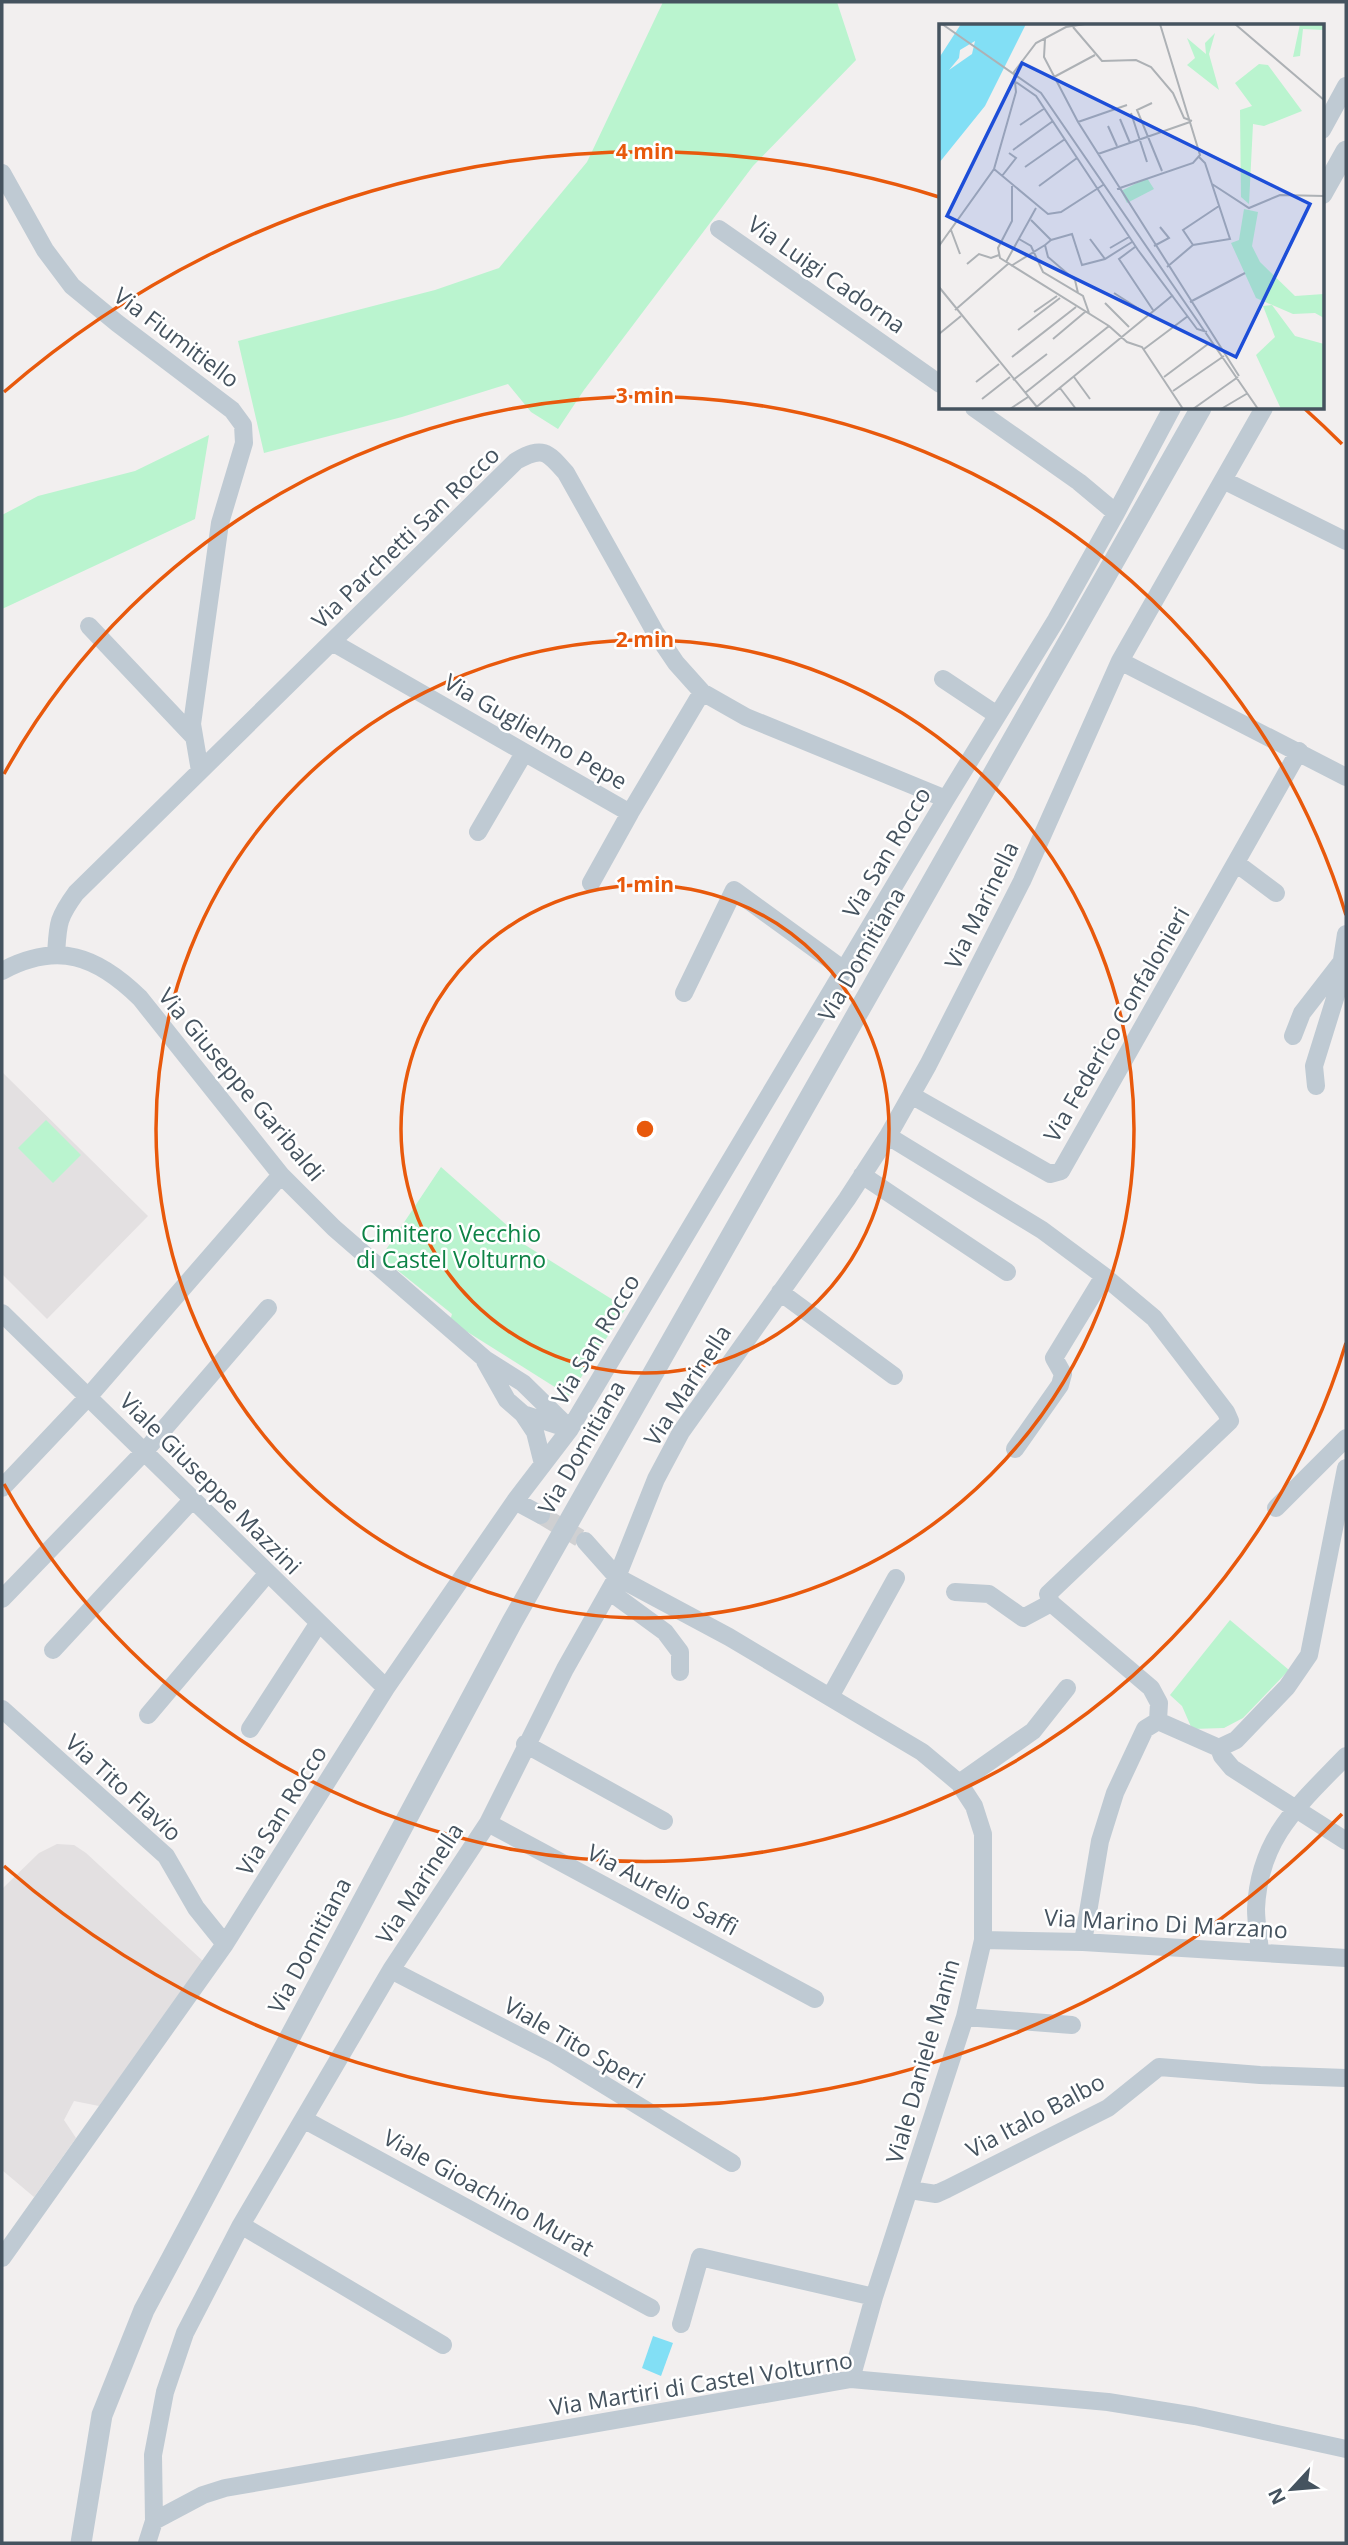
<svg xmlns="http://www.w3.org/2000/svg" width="1348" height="2545" font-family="'Open Sans',sans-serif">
<rect width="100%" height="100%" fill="#f2efef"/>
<!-- education -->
<path fill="#e3e0e1" d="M2 1072 148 1216 47 1319 2 1274Z
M57 1844 74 1845 86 1853 204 1962 99 2106 74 2101 64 2120 76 2138 34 2197 2 2170V1889L39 1853Z"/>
<!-- green -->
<path fill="#baf4cf" d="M663 2H837L856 60 753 166 584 390 558 429 531 412 508 384 402 417 264 453 238 341 435 290 499 268 587 162Z
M209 435 195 519 2 609V515L38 496 135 471Z
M46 1120 81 1155 53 1183 18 1148Z
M441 1167 510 1228 506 1233 626 1308 569 1396 450 1321 452 1314 381 1257Z
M1230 1620 1289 1670 1243 1718 1224 1728 1192 1729 1182 1706 1170 1695Z"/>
<!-- water -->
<path fill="#82dff5" d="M653 2336 673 2343 661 2376 642 2368Z"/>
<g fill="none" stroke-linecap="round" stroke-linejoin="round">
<!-- minor-tunnel -->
<path stroke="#cfd0d2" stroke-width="18" stroke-dasharray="18 9" stroke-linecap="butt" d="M541 1515 585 1541"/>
<!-- minor -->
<path stroke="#bfcad3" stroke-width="18" d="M1322 130 1346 86
M2 173 45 250 72 286 117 323 232 410 243 425 244 443 220 523 192 724 200 771
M719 229 940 384
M974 408 1079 482 1116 513
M1223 480 1346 541
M89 626 193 736
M332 642 630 813 702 692
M1120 661 1346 777
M943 679 997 715
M478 832 524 753
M1236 863 1276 893
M591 883 630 813
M56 955C58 924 57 919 76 893L516 461C543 446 547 451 566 473L655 632 676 663 702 692 746 717 946 799
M2 971C58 941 97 956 140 998L281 1175 334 1228 485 1359 523 1383 570 1429
M684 993 734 890 844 970
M1293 1036 1302 1013 1340 964
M1316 1086 1314 1066 1337 992 1346 934
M911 1095 1050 1174 1061 1171 1299 751
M888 1136 1042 1230 1104 1276 1154 1318 1226 1412 1230 1421 1048 1594 1051 1603 1151 1688 1159 1703 1158 1721
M862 1175 1007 1272
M780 1292 894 1376
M2 1313 386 1688
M485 1361 507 1400 523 1414 566 1428
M523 1414 535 1432 543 1464
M1015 1449 1060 1385 1063 1374 1054 1358 1104 1276
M2 1488 89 1396 281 1175
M515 1501 541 1515
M1276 1508 1346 1438
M585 1541 617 1577 729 1637 922 1752 959 1783 974 1806 983 1834V1940L965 2017 874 2297 851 2379
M609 1591 665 1632 680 1652V1672
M955 1592 989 1594 1023 1618 1051 1603
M2 1599 145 1451 268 1308
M53 1650 192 1500
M830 1697 896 1578
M2 1709 166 1856 196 1908 225 1944
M148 1715 267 1574
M1158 1721 1219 1748 1236 1740 1287 1687 1309 1655 1346 1468
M250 1729 318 1624
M525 1744 664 1821
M1219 1748 1222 1756 1232 1768 1346 1841
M959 1783 1033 1731 1067 1688
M488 1823 815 1999
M983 1940 1083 1942 1346 1958
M1083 1942 1100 1841 1115 1793 1145 1729 1158 1721
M1260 1952C1259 1938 1256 1923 1256 1909 1259 1837 1300 1804 1346 1756
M391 1970 554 2054 732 2163
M965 2017 1072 2025
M305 2120 651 2308
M910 2190 936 2194 947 2189 1108 2108 1159 2067 1260 2075 1346 2078
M241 2225 443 2345
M2 2258 225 1944 386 1688 515 1501 570 1429 946 799 1056 620 1116 513 1172 408
M681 2324 700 2257 874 2297
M154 2521 203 2495 225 2488 851 2379 1108 2402 1195 2416 1346 2449
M147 2543 154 2521 153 2455 165 2392 185 2333 241 2225 391 1970 488 1823 565 1669 617 1577 656 1479 681 1432 847 1199 888 1136 928 1065 1022 881 1120 661 1264 408"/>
<!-- tertiary -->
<path stroke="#bfcad3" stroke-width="21" d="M1322 194 1346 151
M81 2543 102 2415 144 2310 512 1622 1201 408"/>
</g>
<!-- distance rings -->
<g fill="none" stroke="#e8590c" stroke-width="3.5">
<circle cx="645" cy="1129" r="244"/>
<circle cx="645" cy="1129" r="489"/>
<path d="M1346 1343A733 733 0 0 1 4 1484M4 774A733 733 0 0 1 1346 915"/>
<path d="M1342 1814A977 977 0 0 1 4 1866M4 392A977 977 0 0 1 939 197M1305 409A977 977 0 0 1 1342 444"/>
</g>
<g text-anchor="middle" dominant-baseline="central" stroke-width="5" stroke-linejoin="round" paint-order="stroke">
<!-- street labels -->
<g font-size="23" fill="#45535f" stroke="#fff">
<text transform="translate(827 274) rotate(35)">Via Luigi Cadorna</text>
<text transform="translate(177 337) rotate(37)">Via Fiumitiello</text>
<text transform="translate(405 537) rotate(-44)">Via Parchetti San Rocco</text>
<text transform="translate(536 731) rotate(30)">Via Guglielmo Pepe</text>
<text transform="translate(886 852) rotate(-59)">Via San Rocco</text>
<text transform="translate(981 905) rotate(-64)">Via Marinella</text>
<text transform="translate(861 954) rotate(-60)">Via Domitiana</text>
<text transform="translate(1116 1024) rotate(-60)">Via Federico Confalonieri</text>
<text transform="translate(242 1084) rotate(50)">Via Giuseppe Garibaldi</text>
<text transform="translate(595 1339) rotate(-59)">Via San Rocco</text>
<text transform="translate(687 1385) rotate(-57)">Via Marinella</text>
<text transform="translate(581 1447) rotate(-60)">Via Domitiana</text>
<text transform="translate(211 1483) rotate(45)">Viale Giuseppe Mazzini</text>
<text transform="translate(124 1787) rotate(42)">Via Tito Flavio</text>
<text transform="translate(281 1810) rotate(-58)">Via San Rocco</text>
<text transform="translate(419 1883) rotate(-57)">Via Marinella</text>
<text transform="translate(663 1889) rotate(28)">Via Aurelio Saffi</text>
<text transform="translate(1166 1923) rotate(3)">Via Marino Di Marzano</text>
<text transform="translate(309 1945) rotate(-62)">Via Domitiana</text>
<text transform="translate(575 2042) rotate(30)">Viale Tito Speri</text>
<text transform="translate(922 2061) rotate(-74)">Viale Daniele Manin</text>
<text transform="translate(1035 2115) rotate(-28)">Via Italo Balbo</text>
<text transform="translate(489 2192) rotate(29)">Viale Gioachino Murat</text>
<text transform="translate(701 2383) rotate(-9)">Via Martiri di Castel Volturno</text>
</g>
<!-- park labels -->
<g font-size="23" fill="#0d8346" stroke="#fff">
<text x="451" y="1233">Cimitero Vecchio<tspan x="451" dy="26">di Castel Volturno</tspan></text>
</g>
</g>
<!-- overview -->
<g transform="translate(939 24)">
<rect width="385" height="385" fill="#f2efef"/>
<path d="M361 0 385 1V6L364 5 361 32 354 33ZM276 9 270 30 280 66 248 41 256 34 248 14 267 30 266 19ZM320 40 329 41 363 87 325 102 314 100 310 180 302 173 301 86 313 82 296 59ZM208 154 215 165 188 179 182 167ZM305 185 319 188 313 222 321 238 356 272 385 270V294L376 289 354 290 317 274 292 219 300 216ZM333 281 356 312 385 320V385H342L317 331 336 313 324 282Z" fill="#baf4cf"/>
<path d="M22 0H87L46 82 0 139V34ZM36 17 33 30 10 46 20 34 21 26Z" fill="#82dff5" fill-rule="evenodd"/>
<path fill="none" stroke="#adb1b5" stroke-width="2" d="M3 0 102 69 319 385M296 0 385 76M134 3 163 37 197 36 212 43 234 69 245 94 253 97M106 15 105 33 139 98 300 352M115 53 156 31M77 58 97 72 199 226 258 305 268 308M213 79 198 86 223 147M192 89 208 138M181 95 191 119M139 98 188 81M81 101 106 84M169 102 178 122M74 126 114 97M159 130 251 98M86 143 126 115M55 145 109 190 122 188 164 161M63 152 77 134 70 129M273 160 310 184 341 171 385 172M73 162V197L59 224 61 234 170 302 188 318 203 323 244 385M100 162 138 134M178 165 254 139 261 131 221 0M92 196 112 216M12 206 21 230M80 215 92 222 104 248 144 272 150 289M151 215 166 235M112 216 133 210 143 241 166 235 193 218M112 216 106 221 109 233 136 256 139 269M254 221 244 206 280 182M0 222 55 145 77 68 75 48 97 19 127 3 146 0M215 222 230 214 221 203M196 223 180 235 214 286M171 224 190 213M67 238 97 184M28 240 40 230 52 234 60 231M72 242 106 221M228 243 254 221 291 215 266 139 260 133M0 263 98 383M175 269 208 290M251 278 306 249M166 279 190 303M16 286 69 240M95 288 118 272M79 306 121 274M0 310 22 292M114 315 146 288M205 325 249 292M73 333 137 283M135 353 151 375M225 353 269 320M74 356 108 330M37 358 60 340M121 364 137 385M234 367 285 332M86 369 170 302M43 375 71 353M71 385 89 373M95 385 234 271M254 385 299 353M282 385 309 369"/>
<path fill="#1d4ed8" fill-opacity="0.15" stroke="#1d4ed8" stroke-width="3.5" d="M83 39 371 180 297 333 8 192Z"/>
<rect width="385" height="385" fill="none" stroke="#45535f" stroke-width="3.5"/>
</g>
<circle cx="645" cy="1129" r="10" fill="#e8590c" stroke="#fff" stroke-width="3.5"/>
<g font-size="21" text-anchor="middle" font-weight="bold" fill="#e8590c" stroke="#fff" stroke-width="5" stroke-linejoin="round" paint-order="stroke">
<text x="645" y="159">4 min</text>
<text x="645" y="403">3 min</text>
<text x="645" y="647">2 min</text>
<text x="645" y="892">1 min</text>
</g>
<!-- border -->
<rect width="1348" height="2545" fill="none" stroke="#45535f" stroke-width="7"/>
<!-- north arrow -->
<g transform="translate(1292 2489) rotate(244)" stroke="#ffffff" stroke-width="5" paint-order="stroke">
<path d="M0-5L12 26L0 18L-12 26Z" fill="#45535f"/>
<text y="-10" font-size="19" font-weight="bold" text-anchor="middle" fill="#45535f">N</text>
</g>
</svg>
